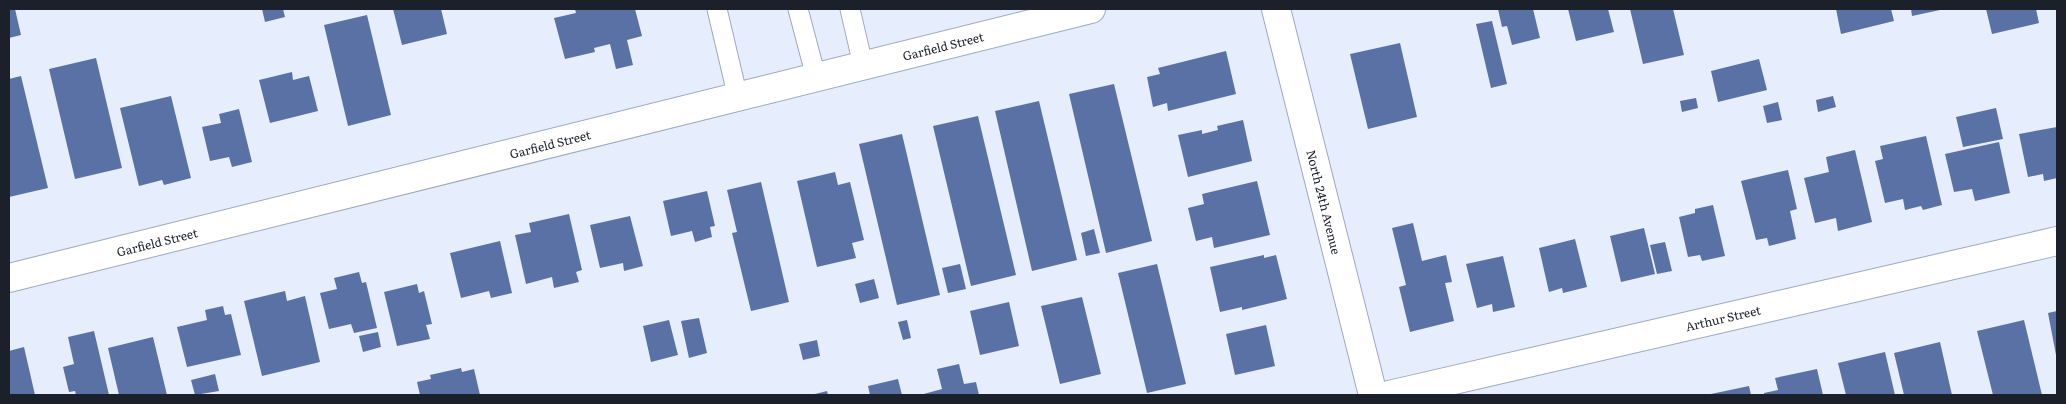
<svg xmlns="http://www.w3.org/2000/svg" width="2066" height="404" font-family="Literata,serif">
<rect width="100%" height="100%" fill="#e6edfd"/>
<!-- building -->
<path fill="#5a71a5" d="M9 9H15L21 35 9 38Z
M262 9H283L285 17 265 22Z
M393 9H441L447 34 402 45Z
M575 9H635L642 36 627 40 633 65 616 69 610 44 594 48 595 52 565 59 554 18 576 13Z
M1498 9H1533L1540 38 1512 45 1507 26 1502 27Z
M1568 9H1608L1614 32 1576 41Z
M1630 9H1673L1684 55 1643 64Z
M1836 9H1891L1894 21 1841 34Z
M1911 9H1940V10L1912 16Z
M1986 9H2036L2039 23 1992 34Z
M367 15 391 115 348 126 324 25Z
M1492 21 1507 84 1491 88 1476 24Z
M1400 43 1417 117 1368 129 1350 54Z
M1226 51 1236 94 1168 111 1167 103 1153 107 1147 77 1160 74 1158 68Z
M96 58 122 168 75 179 49 69Z
M1759 59 1767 90 1718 102 1711 71Z
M292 72 293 80 309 76 318 111 270 123 259 80Z
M21 76 48 188 9 197V79Z
M1114 84 1152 241 1106 253 1069 94Z
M171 96 191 178 164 185 162 180 139 186 120 108Z
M1833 96 1836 107 1818 112 1816 100Z
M1696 98 1698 108 1682 112 1680 101Z
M1039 101 1077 260 1032 271 995 111Z
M1778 102 1782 120 1767 123 1763 106Z
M1996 108 2003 139 1963 147 1956 117Z
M239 109 252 162 232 167 229 157 210 161 202 127 221 123 219 114Z
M978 116 1016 275 971 286 933 126Z
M1243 120 1252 161 1188 177 1178 135 1202 130V134L1218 130 1217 126Z
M2057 127V178L2044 181 2043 174 2028 177 2019 134Z
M902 134 940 295 897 305 859 144Z
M1926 136 1942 205 1923 210 1921 206 1905 210 1903 199 1885 203 1875 161 1883 159 1880 146Z
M1999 142 2010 193 1975 201 1972 189 1954 192 1945 154Z
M1855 150 1872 222 1838 231 1836 218 1815 223 1804 178 1829 172 1826 157Z
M1788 170 1797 209 1790 211 1796 239 1769 246 1767 238 1756 240 1741 181Z
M835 172 838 185 850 182 864 240 852 243 856 258 817 267 797 181Z
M1257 181 1270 235 1214 248 1212 237 1196 241 1188 208 1204 204 1202 194Z
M761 182 789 302 751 311 732 233 737 232 727 190Z
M707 191 715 226 710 227 712 237 695 242 692 231 671 236 663 201Z
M1713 205 1725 256 1702 261 1700 255 1688 257 1679 217 1695 213V209Z
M569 214 582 270 576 272 579 282 554 288 552 277 526 284 515 235 531 232 529 223Z
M630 216 643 266 624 271 623 263 600 268 590 225Z
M1413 223 1422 261 1446 255 1452 282 1445 283 1454 321 1410 332 1399 287 1406 285 1392 228Z
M1644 228 1655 274 1621 282 1610 236Z
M1094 229 1100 253 1086 256 1081 233Z
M1575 239 1587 287 1563 293 1562 288 1549 292 1539 248Z
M500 241 512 293 491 298 489 291 461 298 450 253Z
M1665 242 1672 271 1657 274 1650 245Z
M1264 255V258L1276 255 1287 299 1242 310V307L1220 312 1210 267Z
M1503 256 1515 307 1493 312 1492 304 1477 308 1466 264Z
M960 264 966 289 948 293 942 268Z
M1157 264 1186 384 1147 393 1118 273Z
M359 272 362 283 366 282 377 328 354 333 351 324 329 329 320 293 337 289 334 278Z
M874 279 879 298 860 303 855 284Z
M417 284 419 293 424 291 432 324 426 325 430 339 397 346 384 292Z
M285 291 287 301 305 296 320 362 262 376 244 301Z
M1082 297 1101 374 1060 384 1041 306Z
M1009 302 1019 346 980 355 970 311Z
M223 306 225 315 231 314 241 355 187 367 177 327 207 320 205 310Z
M2057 311V354L2056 355 2048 313Z
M699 318 707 353 689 358 681 321Z
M669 320 678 355 651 362 643 326Z
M907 320 911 338 903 340 898 322Z
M2024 320 2042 395H1993L1977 331Z
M1266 325 1275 366 1235 375 1226 334Z
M94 331 109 395H76L75 391 69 392 63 367 74 364 68 337Z
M378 332 381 347 363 352 359 336Z
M153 337 167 395H119L108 348Z
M817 340 820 356 803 360 799 344Z
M1940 342 1952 395H1904L1894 353Z
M24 347 35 395H9V351Z
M1885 352 1895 395H1846L1838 363Z
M959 364 964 384 976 382 979 395H920L942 389 937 369Z
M461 368 462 372 474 369 480 395H420L417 382 431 379 430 375Z
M1817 369 1823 395H1764V393L1778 390 1775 378Z
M215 374 219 391 195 395 191 380Z
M898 379 902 395H870L868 386Z
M1749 386 1751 395H1711V394Z
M827 391 828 395H811Z"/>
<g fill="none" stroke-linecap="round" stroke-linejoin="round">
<defs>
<path id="lane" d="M717 9 738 98
M798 9 816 77
M850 9 863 65"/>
<path id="street" d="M9 278 1091 9
M1389 395 2057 241"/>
<path id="secondary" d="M1276 9 1373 395"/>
</defs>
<!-- lane casing -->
<use href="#lane" stroke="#9da8c1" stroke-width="21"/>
<!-- street casing -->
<use href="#street" stroke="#9da8c1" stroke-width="30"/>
<!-- secondary casing -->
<use href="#secondary" stroke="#9da8c1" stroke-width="30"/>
<!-- lane -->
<use href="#lane" stroke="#fff" stroke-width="19"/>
<!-- street -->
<use href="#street" stroke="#fff" stroke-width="28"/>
<!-- secondary -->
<use href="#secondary" stroke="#fff" stroke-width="28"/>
</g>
<g text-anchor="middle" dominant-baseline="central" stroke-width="4" stroke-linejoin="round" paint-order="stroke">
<!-- street labels -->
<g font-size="12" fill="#1c202a" stroke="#fff">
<text transform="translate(943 46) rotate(-14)">Garfield Street</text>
<text transform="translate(550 144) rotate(-14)">Garfield Street</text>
<text transform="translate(1324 202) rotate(76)">North 24th Avenue</text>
<text transform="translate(157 242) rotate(-14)">Garfield Street</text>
<text transform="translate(1723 318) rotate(-13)">Arthur Street</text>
</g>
</g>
<!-- border -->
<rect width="2066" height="404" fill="none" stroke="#1c202a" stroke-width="20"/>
</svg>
